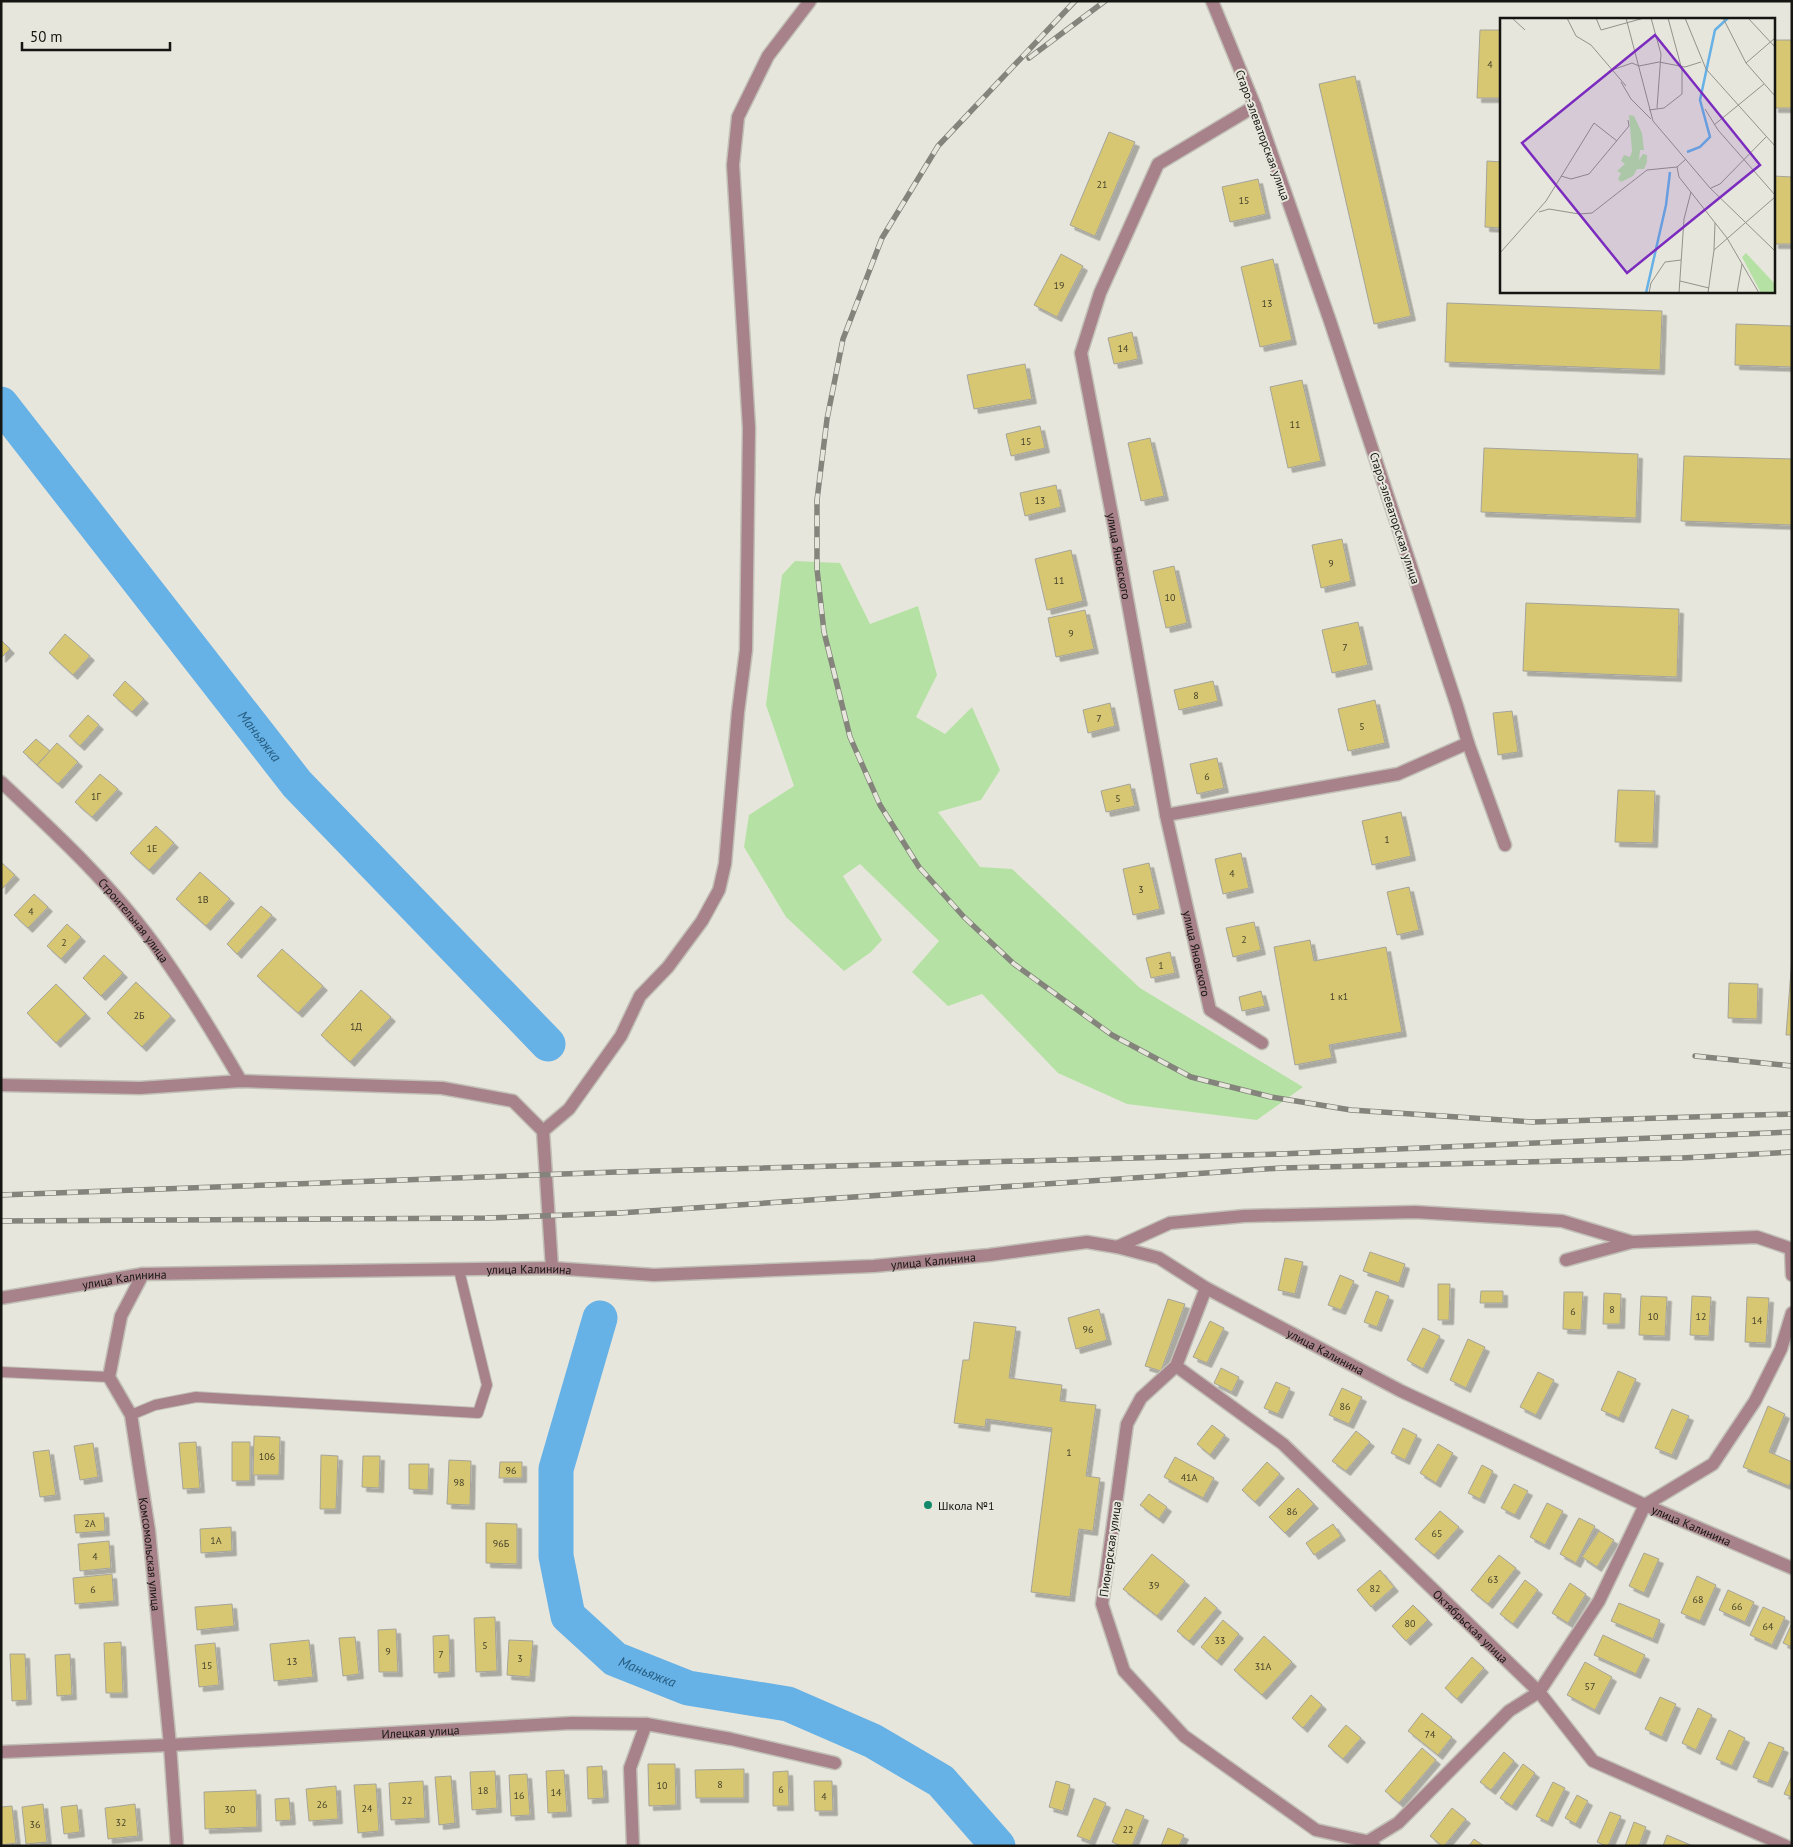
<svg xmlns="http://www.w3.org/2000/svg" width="1793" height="1847" font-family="'PT Sans',sans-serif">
<defs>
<filter id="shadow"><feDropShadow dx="4.5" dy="4.5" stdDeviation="0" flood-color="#0004"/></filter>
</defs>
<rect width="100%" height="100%" fill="#e7e6dc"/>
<!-- green -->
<path fill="#b5e2a4" d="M795 561 840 563 870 624 918 606 937 675 916 717 945 734 972 707 1000 770 981 800 938 812 980 867 1012 869 1140 988 1303 1087 1257 1120 1127 1104 1058 1073 982 994 948 1006 912 972 939 941 860 864 843 876 882 940 871 952 844 971 786 917 744 847 749 815 794 786 766 705 782 575Z"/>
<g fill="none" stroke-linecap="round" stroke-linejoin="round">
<!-- river -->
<g stroke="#66b1e5" stroke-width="35">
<path id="s1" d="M1 404 297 784 548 1044"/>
<path id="s2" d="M600 1318 556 1469V1556L568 1616 615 1659 688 1688 788 1704 873 1741 941 1781 998 1846"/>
</g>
</g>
<!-- building -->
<path fill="#d7c773" stroke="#a5a49a" filter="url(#shadow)" d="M1480 30H1502V98H1477Z
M1774 40H1792V108H1774Z
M1355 76 1411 316 1374 324 1319 84Z
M1109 132 1135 142 1095 236 1070 225Z
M1487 161 1502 162V228L1485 227Z
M1774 176 1792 177V244H1774Z
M1258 179 1266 214 1230 222 1222 187Z
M1061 254 1083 266 1057 317 1034 305Z
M1273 259 1292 340 1260 347 1241 267Z
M1447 303 1662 311 1660 370 1445 362Z
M1736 324 1792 326V367L1735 365Z
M1132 332 1138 359 1114 364 1108 338Z
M1025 364 1032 399 974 409 967 375Z
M1302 380 1321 461 1288 468 1270 387Z
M1040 426 1045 448 1011 456 1006 434Z
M1150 438 1164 496 1141 501 1128 443Z
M1484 448 1638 454 1636 518 1481 512Z
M1684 456 1792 459V525L1681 521Z
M1056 485 1061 507 1025 516 1020 493Z
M1342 539 1351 581 1321 588 1312 545Z
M1071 550 1083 601 1047 610 1035 559Z
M1174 566 1187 623 1166 628 1153 571Z
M1526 603 1679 609 1677 677 1523 671Z
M1085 610 1094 649 1056 657 1048 618Z
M1358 622 1368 665 1332 673 1322 630Z
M65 634 90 656 73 675 49 653Z
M1 640 10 649 1 658Z
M125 681 144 699 132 712 113 695Z
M1213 681 1218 701 1179 710 1174 690Z
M1375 700 1385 743 1348 751 1338 709Z
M1110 703 1115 726 1088 733 1083 710Z
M1512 711 1518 752 1498 755 1493 713Z
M88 715 99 725 80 746 69 736Z
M36 739 50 751 37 765 23 752Z
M57 743 78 762 58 784 37 765Z
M1217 758 1224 788 1197 794 1190 764Z
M100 774 118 789 92 817 75 802Z
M1130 784 1135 806 1106 812 1101 791Z
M1618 790 1655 791 1653 843 1615 842Z
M1401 812 1411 856 1372 865 1362 821Z
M156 826 174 843 149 870 130 853Z
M1241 853 1249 888 1223 894 1215 859Z
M2 863 15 875 1 890V864Z
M1149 863 1160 909 1133 915 1123 869Z
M200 872 230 899 206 926 176 899Z
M1409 887 1419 930 1397 935 1387 892Z
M34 894 48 907 28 928 14 915Z
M261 906 272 915 237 954 227 944Z
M1254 922 1261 950 1233 957 1226 928Z
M67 924 81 937 61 959 47 946Z
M1310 940 1314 961 1386 947 1402 1032 1329 1045 1332 1058 1295 1065 1274 947Z
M282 949 323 986 298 1013 257 976Z
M1170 952 1175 973 1151 978 1146 958Z
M104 955 123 973 101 996 83 978Z
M1792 958V1035H1786Z
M136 982 171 1016 142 1047 107 1013Z
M1729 983 1758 984 1757 1019 1728 1018Z
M56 984 86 1014 56 1043 27 1013Z
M361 990 391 1017 350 1062 321 1035Z
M1261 991 1265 1006 1242 1011 1239 997Z
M1370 1252 1405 1264 1399 1283 1363 1271Z
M1285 1258 1303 1262 1295 1294 1278 1290Z
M1340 1275 1354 1281 1341 1310 1328 1305Z
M1438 1284H1450L1449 1320H1438Z
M1376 1291 1389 1296 1377 1327 1364 1322Z
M1481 1291H1503V1303H1480Z
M1564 1292H1583L1581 1330 1563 1329Z
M1604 1293 1621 1294 1620 1324H1603Z
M1641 1296 1667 1297 1665 1336 1639 1335Z
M1692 1296 1711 1297 1709 1336 1690 1335Z
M1747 1297 1769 1298 1766 1343 1745 1342Z
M1168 1299 1185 1304 1161 1371 1145 1366Z
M1099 1309 1107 1340 1076 1349 1068 1318Z
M1210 1321 1224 1328 1207 1363 1193 1357Z
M974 1322 1016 1327 1009 1378 1062 1385 1060 1401 1096 1405 1086 1476 1100 1478 1093 1531 1079 1529 1070 1597 1031 1592 1052 1428 986 1419 985 1427 954 1423 963 1360H969Z
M1423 1328 1440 1336 1423 1369 1407 1360Z
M1468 1339 1485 1347 1466 1388 1450 1380Z
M1221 1368 1239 1377 1232 1392 1214 1383Z
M1618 1371 1636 1379 1619 1418 1601 1410Z
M1538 1372 1554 1380 1536 1415 1520 1407Z
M1276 1382 1290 1388 1278 1414 1264 1408Z
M1342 1388 1362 1397 1349 1424 1329 1415Z
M1768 1406 1785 1414 1769 1452 1792 1462V1480L1789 1486 1743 1467Z
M1672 1409 1689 1416 1672 1455 1655 1448Z
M1212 1425 1225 1435 1210 1455 1197 1444Z
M1403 1428 1417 1435 1405 1460 1391 1453Z
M1356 1431 1370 1442 1346 1471 1332 1461Z
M254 1436 280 1437 279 1475H253Z
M196 1442 200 1488 183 1489 179 1443Z
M232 1442H250V1481H232Z
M93 1443 98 1477 80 1480 74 1446Z
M1438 1444 1453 1453 1436 1483 1420 1473Z
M49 1450 56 1495 40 1497 33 1452Z
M321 1455 338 1456 336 1509H320Z
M363 1456H380L379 1488 362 1487Z
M1175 1457 1214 1478 1203 1498 1164 1477Z
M449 1460 471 1461 470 1505 447 1504Z
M500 1462H522V1478H499Z
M1267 1462 1280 1474 1255 1502 1242 1490Z
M409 1464H429L428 1490 409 1489Z
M1482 1465 1493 1471 1480 1499 1468 1493Z
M1514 1484 1528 1491 1515 1515 1501 1508Z
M1298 1488 1314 1504 1285 1533 1269 1517Z
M1149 1494 1167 1507 1159 1519 1140 1505Z
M1547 1503 1563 1511 1545 1545 1530 1537Z
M1440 1511 1459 1527 1434 1555 1415 1539Z
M104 1513 105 1531 76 1533 74 1515Z
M1579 1518 1595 1526 1576 1563 1560 1554Z
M486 1523 517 1524V1564L486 1563Z
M1333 1524 1341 1536 1314 1555 1306 1543Z
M231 1527 232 1551 201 1553 200 1529Z
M1599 1531 1614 1540 1597 1567 1582 1557Z
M109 1541 111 1568 80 1571 78 1544Z
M1644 1553 1659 1559 1644 1593 1629 1586Z
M1152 1554 1185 1581 1157 1616 1123 1589Z
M1499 1555 1516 1568 1488 1604 1471 1590Z
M1380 1570 1394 1587 1371 1607 1357 1590Z
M112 1574 114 1601 75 1604 73 1578Z
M1697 1576 1716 1585 1700 1621 1681 1613Z
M1525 1580 1538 1590 1513 1624 1500 1614Z
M1570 1583 1586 1594 1568 1623 1552 1613Z
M1728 1590 1754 1602 1745 1622 1719 1610Z
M1205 1597 1217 1608 1189 1641 1177 1631Z
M1619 1603 1660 1620 1653 1639 1611 1621Z
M232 1604 234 1626 197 1630 195 1607Z
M1413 1605 1428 1620 1406 1641 1392 1626Z
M1763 1607 1785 1617 1772 1645 1750 1635Z
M495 1617 497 1671 476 1672 474 1618Z
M1223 1620 1239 1634 1217 1661 1201 1647Z
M1792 1623V1647L1783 1643Z
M396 1629 398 1672H379L378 1630Z
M449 1635 450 1672 434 1673 433 1636Z
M1603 1635 1645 1655 1636 1674 1594 1655Z
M1264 1636 1292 1662 1262 1695 1234 1670Z
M355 1637 359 1674 343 1676 339 1638Z
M309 1640 313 1677 274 1681 270 1644Z
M509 1640 533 1641 530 1677 507 1675Z
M121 1642 123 1693H106L104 1643Z
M215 1643 219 1685 199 1687 195 1645Z
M10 1654H25L27 1700 12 1701Z
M70 1654 72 1695 57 1696 55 1655Z
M1472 1657 1484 1668 1457 1699 1445 1688Z
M1585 1662 1612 1677 1595 1710 1567 1695Z
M1311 1695 1322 1705 1303 1728 1292 1718Z
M1660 1697 1676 1704 1662 1737 1645 1729Z
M1698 1708 1712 1715 1696 1750 1682 1743Z
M1422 1713 1452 1737 1438 1755 1408 1731Z
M1346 1725 1361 1738 1343 1759 1328 1746Z
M1729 1730 1745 1738 1732 1766 1716 1759Z
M1769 1742 1784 1748 1768 1783 1753 1777Z
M1422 1748 1436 1760 1399 1803 1385 1791Z
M1504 1752 1514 1761 1491 1790 1480 1782Z
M648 1764H675L676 1805 649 1806Z
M1523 1764 1535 1773 1512 1806 1500 1798Z
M602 1766 604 1798 588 1799 587 1767Z
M744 1769V1798H696L695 1770Z
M564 1770 567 1812 548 1813 546 1771Z
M495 1771 497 1808 472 1810 470 1772Z
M788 1771 789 1806H773V1772Z
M527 1774 530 1815 511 1816 509 1775Z
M451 1776 455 1823 439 1825 435 1777Z
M1792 1776V1797L1784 1794Z
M423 1781 425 1818 391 1820 389 1783Z
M814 1781H832L833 1811H815Z
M1056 1781 1070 1785 1063 1811 1049 1807Z
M1553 1782 1565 1788 1548 1822 1536 1816Z
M376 1784 379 1831 358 1833 354 1785Z
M336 1786 338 1819 309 1821 306 1789Z
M256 1790 257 1827 205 1829 204 1792Z
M1577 1795 1588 1801 1576 1824 1565 1818Z
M289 1798 291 1820 276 1821 275 1799Z
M1094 1798 1106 1803 1090 1841 1077 1836Z
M43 1804 47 1842 26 1844 22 1807Z
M135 1804 138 1836 108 1839 105 1808Z
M77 1805 80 1832 64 1834 61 1807Z
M12 1806 16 1843 1 1845V1807Z
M1452 1808 1466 1819 1444 1846H1442L1430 1836Z
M1126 1809 1144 1816 1132 1846H1121L1112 1842Z
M1610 1812 1621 1816 1608 1846H1606L1597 1842Z
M1634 1822 1646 1827 1639 1846H1625Z
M1168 1828 1184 1835 1179 1846H1161Z
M1667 1835 1693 1846H1663Z
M1474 1839 1484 1846H1469Z"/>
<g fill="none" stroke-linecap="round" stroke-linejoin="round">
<defs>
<path id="service" d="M1 1372 109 1377
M131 1415 155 1405 196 1397 478 1413 487 1385 459 1270"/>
<g id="minor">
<path id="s3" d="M1255 106 1158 164 1100 293 1081 353 1115 531 1166 815 1210 1010 1262 1043"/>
<path d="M1468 743 1505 845"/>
<path id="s4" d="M1 782C59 836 117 890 162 955 191 996 216 1038 241 1081"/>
<path d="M1166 815 1398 774 1468 743 1457 706 1330 321 1255 106 1212 1"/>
<path d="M1 1085 140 1088 241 1081 442 1088 513 1101 543 1131 552 1268"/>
<path d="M543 1131 569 1109 621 1036 640 996 668 967 702 921 719 890 725 864 738 712 746 650 749 428 733 165 738 117 768 56 810 1"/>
<path d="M1117 1247 1170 1223 1244 1216 1415 1212 1562 1221 1632 1242"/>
<path d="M1791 1249 1792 1275"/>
<path d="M1566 1260 1632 1242 1757 1237 1792 1249"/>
<path id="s5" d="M143 1274 121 1316 109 1377 131 1415 149 1531 170 1745 177 1846"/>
<path d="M1206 1288 1176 1366 1141 1398 1127 1424 1102 1604 1124 1671 1184 1736 1316 1830 1366 1841 1374 1846"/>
<path id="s6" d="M1 1298 143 1274 552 1268 654 1275 874 1266 989 1255 1087 1242 1117 1247 1159 1258 1206 1288 1401 1391 1645 1505 1792 1568"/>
<path id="s7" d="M1176 1366 1283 1444 1539 1692 1593 1761 1786 1846"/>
<path id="s8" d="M1 1752 170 1745 572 1723 646 1724 731 1739 835 1763"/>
<path d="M1362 1845 1398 1823 1509 1711 1539 1692 1599 1601 1645 1505 1713 1464 1755 1401 1781 1349 1792 1313"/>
<path d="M633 1846 630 1768 646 1724"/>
</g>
</defs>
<!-- service casing -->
<use href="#service" stroke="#c1c0b7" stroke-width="12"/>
<!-- minor casing -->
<use href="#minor" stroke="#c1c0b7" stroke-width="15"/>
<!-- service -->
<use href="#service" stroke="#a8828a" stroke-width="10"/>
<!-- minor -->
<use href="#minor" stroke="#a8828a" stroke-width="12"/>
<defs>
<path id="rail" d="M1075 1 938 146 882 238 843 339 827 419 817 500V569L824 632 850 737 880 805 919 867 964 917 1014 964 1112 1035 1191 1077 1271 1097 1351 1110 1533 1122 1792 1114
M1029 58 1105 1
M1695 1056 1792 1066
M1 1195 617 1172 1280 1154 1792 1132
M1 1221 487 1218 619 1213 1281 1168 1682 1158 1792 1152"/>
</defs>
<!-- rail casing -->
<use href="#rail" stroke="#84847d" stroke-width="5.5"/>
<!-- rail -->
<use href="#rail" stroke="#e7e6dc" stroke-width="4" stroke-dasharray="11" stroke-linecap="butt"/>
</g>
<!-- markers -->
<circle fill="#12896a" stroke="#e7e6dc" stroke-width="2" cx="928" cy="1505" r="5"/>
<g text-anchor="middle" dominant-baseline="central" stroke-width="4" stroke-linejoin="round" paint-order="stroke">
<!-- number labels -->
<g font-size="10" fill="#46422a">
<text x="1490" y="64">4</text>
<text x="1102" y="184">21</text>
<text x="1244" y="200">15</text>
<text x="1059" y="285">19</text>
<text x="1267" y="303">13</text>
<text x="1123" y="348">14</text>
<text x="1295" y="424">11</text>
<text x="1026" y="441">15</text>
<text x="1040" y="500">13</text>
<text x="1331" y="563">9</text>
<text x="1059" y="580">11</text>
<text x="1170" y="597">10</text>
<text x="1071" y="633">9</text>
<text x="1345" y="647">7</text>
<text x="1196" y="695">8</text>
<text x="1099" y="718">7</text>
<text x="1362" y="726">5</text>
<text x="1207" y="776">6</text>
<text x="96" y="796">1Г</text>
<text x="1118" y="798">5</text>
<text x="1387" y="839">1</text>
<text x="152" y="848">1Е</text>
<text x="1232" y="873">4</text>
<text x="1141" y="889">3</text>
<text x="203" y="899">1В</text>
<text x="31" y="911">4</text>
<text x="1244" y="939">2</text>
<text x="64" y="942">2</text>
<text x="1161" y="965">1</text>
<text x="1339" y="996">1 к1</text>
<text x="139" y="1015">2Б</text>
<text x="356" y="1026">1Д</text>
<text x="1612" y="1309">8</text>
<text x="1573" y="1311">6</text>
<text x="1653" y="1316">10</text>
<text x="1701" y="1316">12</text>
<text x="1757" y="1320">14</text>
<text x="1088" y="1329">96</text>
<text x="1345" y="1406">86</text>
<text x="1069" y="1452">1</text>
<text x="267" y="1456">106</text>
<text x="511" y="1470">96</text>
<text x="1189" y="1477">41А</text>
<text x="459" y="1482">98</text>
<text x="1292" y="1511">86</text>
<text x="90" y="1523">2А</text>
<text x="1437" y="1533">65</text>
<text x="216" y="1540">1А</text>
<text x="501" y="1543">96Б</text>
<text x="95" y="1556">4</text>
<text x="1493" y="1579">63</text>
<text x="1154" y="1585">39</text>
<text x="1375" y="1588">82</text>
<text x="93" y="1589">6</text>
<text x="1698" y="1599">68</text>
<text x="1737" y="1606">66</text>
<text x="1410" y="1623">80</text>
<text x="1768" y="1626">64</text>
<text x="1220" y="1640">33</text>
<text x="485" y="1645">5</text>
<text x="388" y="1651">9</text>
<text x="441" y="1654">7</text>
<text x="520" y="1658">3</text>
<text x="292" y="1661">13</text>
<text x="207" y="1665">15</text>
<text x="1263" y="1666">31А</text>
<text x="1590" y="1686">57</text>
<text x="1430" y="1734">74</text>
<text x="720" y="1784">8</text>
<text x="662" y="1785">10</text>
<text x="781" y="1789">6</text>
<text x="483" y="1790">18</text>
<text x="556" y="1792">14</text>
<text x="519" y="1795">16</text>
<text x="824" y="1796">4</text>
<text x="407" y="1800">22</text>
<text x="322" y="1804">26</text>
<text x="367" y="1808">24</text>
<text x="230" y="1809">30</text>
<text x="121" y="1822">32</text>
<text x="35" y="1824">36</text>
<text x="1128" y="1829">22</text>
</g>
<!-- street labels -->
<g font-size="12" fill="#151511" stroke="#e7e6dc">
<text transform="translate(1263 135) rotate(70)">Старо-элеваторская улица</text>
<text transform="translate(1395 518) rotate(72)">Старо-элеваторская улица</text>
<text stroke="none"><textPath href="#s3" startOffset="524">улица Яновского</textPath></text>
<text stroke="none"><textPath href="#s4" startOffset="192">Строительная улица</textPath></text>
<text stroke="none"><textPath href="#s3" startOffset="929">улица Яновского</textPath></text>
<text stroke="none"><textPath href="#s6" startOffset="935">улица Калинина</textPath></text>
<text stroke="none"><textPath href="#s6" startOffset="530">улица Калинина</textPath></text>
<text stroke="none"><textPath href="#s6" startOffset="125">улица Калинина</textPath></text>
<text stroke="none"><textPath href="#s6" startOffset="1355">улица Калинина</textPath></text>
<text stroke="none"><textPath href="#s6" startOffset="1760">улица Калинина</textPath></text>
<text transform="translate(1110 1549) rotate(-82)">Пионерская улица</text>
<text stroke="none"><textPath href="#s5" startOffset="294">Комсомольская улица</textPath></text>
<text stroke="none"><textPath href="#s7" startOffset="394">Октябрьская улица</textPath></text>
<text stroke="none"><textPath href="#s8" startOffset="420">Илецкая улица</textPath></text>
</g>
<!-- poi labels -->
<g font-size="12" fill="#151511" stroke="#e7e6dc" text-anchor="start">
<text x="938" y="1505">Школа №1</text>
</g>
<!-- water labels -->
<g font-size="14" font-style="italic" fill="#275d81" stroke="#e7e6dc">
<text stroke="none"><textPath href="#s1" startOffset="421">Маньяжка</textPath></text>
<text stroke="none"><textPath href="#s2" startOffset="404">Маньяжка</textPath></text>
</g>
</g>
<!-- overview -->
<g transform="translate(1500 18)">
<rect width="275" height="275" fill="#e7e6dc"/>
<path d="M129 97 134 98 142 115 144 132H140L139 142 143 136 147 137V144L144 151H137L133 158 121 164 118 161 121 155 117 153 125 146 121 143 124 137 130 139 132 133ZM246 235 275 266V275H261L242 239Z" fill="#b5e2a4"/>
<path fill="none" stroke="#66b1e5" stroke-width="2.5" d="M187 134 200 129 210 119 200 82 215 12 228 0M146 275 166 187 170 154"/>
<path fill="none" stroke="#93928b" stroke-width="1" d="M12 0 25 12M67 0 76 18 91 27 126 68M96 0 101 12 144 0M126 0 153 103 210 170 275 233M151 0 161 36 157 90M185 0 206 51 275 128M223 0 246 45 275 78M248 0 275 29M246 45 275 20M112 52 132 45 139 48 159 44 185 49 201 44M121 64 131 81 151 101M205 91 218 112 275 177M149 92 164 90 182 76V52L168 0M214 107 264 66M186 141 177 149 179 159 227 220 259 275M61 158 71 161 89 156 129 108 128 102M211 170 220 166 266 119M39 194 49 191 79 196 92 195 147 152 177 149M214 232 215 205M0 235 46 183 94 105 117 123M180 263 209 270M149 275 151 265 165 244 181 242M179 275 184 201 191 174M208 275 214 232 275 179M237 275 242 246"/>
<path fill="#7b2cbf" fill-opacity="0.15" stroke="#7b2cbf" stroke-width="2.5" d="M155 17 260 147 127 255 22 125Z"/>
<rect width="275" height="275" fill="none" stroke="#151511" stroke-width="2.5"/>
</g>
<!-- border -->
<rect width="1793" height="1847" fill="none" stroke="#151511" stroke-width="5"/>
<!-- scale -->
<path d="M22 42v8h148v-8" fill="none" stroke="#151511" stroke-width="2.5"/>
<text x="30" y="42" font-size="15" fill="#151511" stroke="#e7e6dc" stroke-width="4" paint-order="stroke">50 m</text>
</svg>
